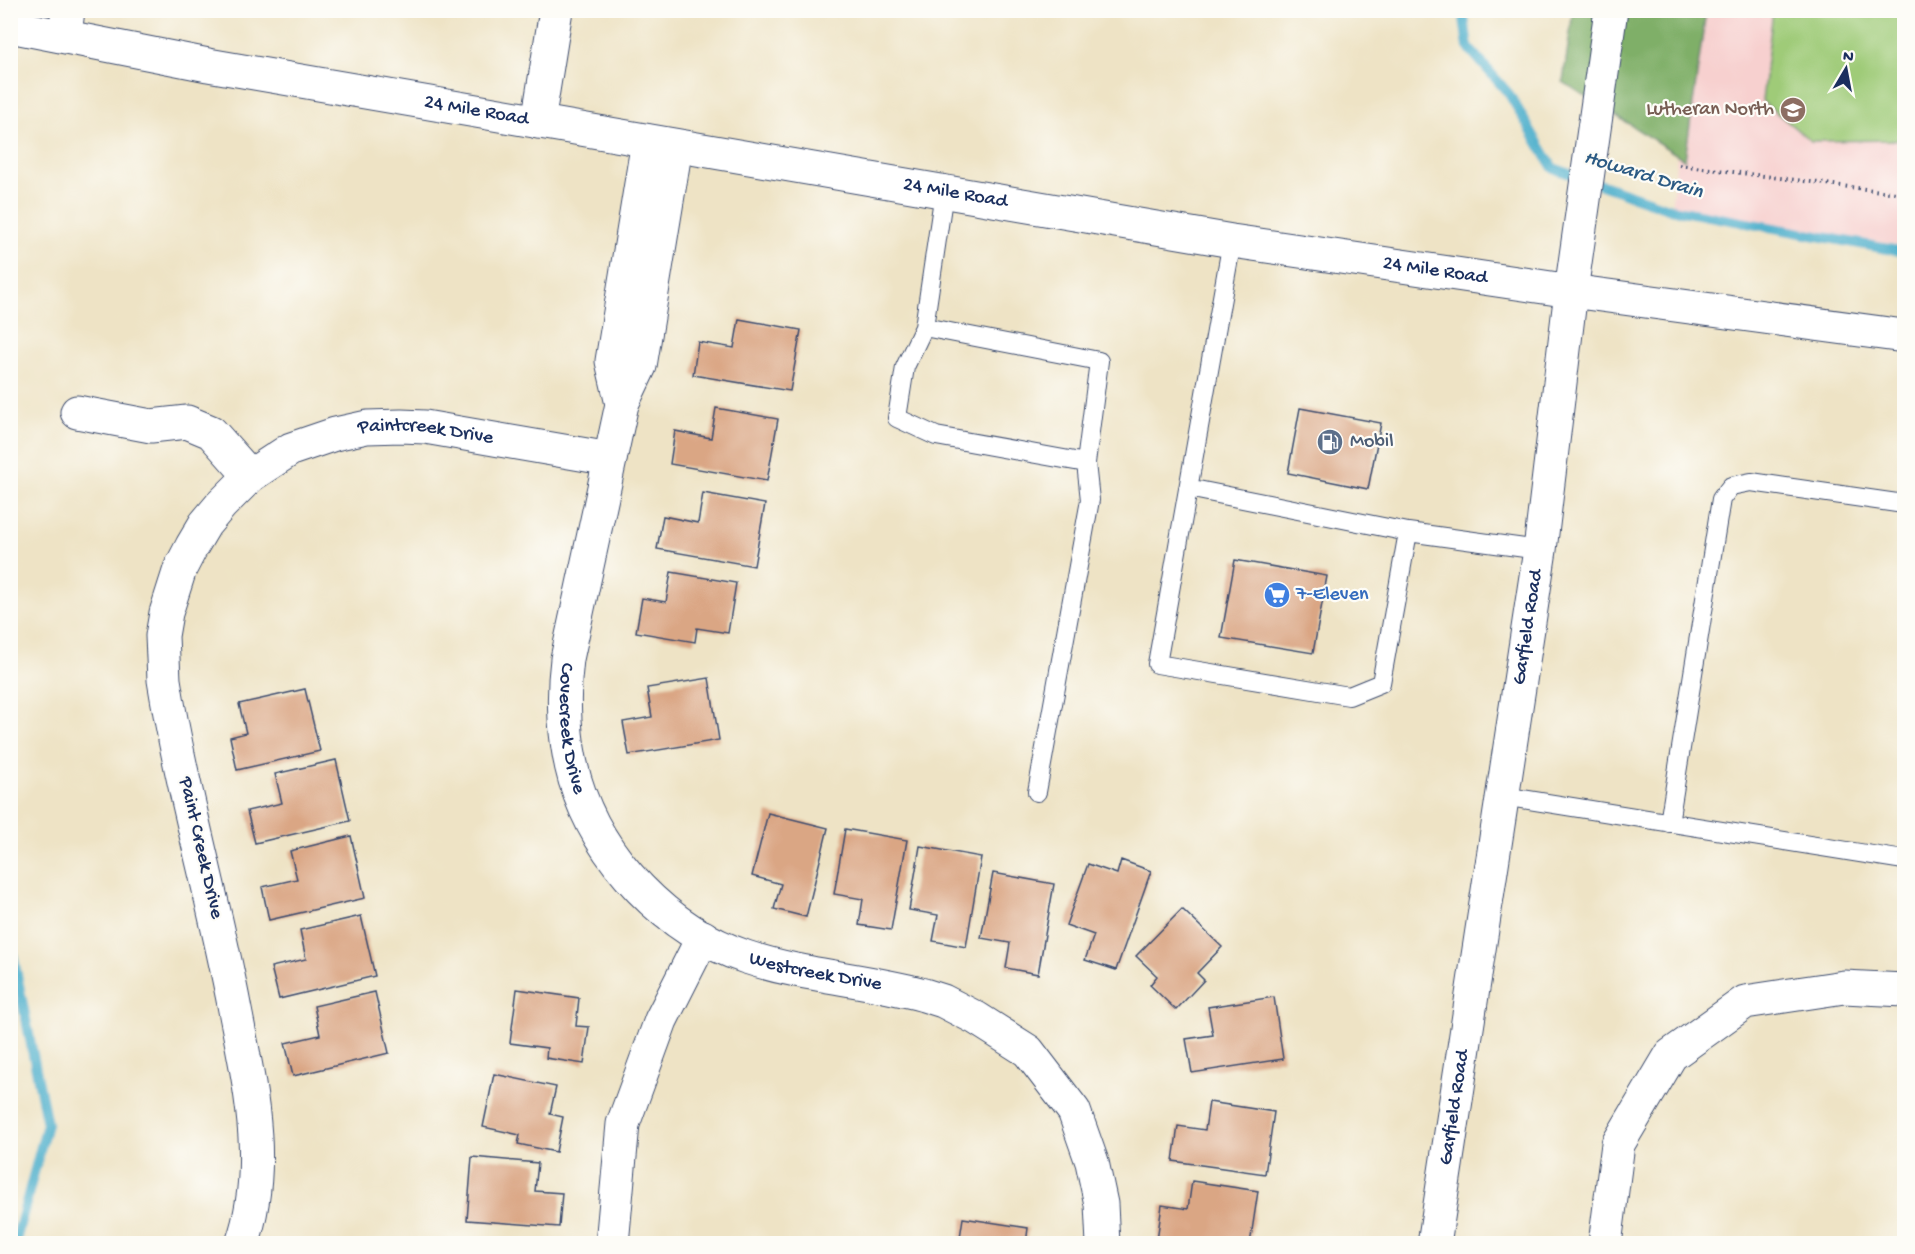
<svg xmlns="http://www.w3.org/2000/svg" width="1915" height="1254" font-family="'Gochi Hand',sans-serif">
<rect width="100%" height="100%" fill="#fdfcf7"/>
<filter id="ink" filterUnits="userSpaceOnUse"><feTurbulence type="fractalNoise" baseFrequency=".0167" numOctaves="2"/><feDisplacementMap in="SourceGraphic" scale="12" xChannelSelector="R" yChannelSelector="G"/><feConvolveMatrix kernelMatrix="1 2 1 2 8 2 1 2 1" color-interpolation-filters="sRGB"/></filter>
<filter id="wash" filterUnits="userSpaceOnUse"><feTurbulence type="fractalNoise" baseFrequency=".008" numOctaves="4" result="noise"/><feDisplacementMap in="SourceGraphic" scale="24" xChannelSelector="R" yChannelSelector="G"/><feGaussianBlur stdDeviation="1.35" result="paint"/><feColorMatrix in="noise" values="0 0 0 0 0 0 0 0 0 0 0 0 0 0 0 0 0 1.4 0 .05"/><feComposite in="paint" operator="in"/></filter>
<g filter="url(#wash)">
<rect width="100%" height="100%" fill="#eee3c5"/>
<!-- built -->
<path fill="#f7d0cf" d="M1693 11H1904V246L1671 209Z"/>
<!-- green -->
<path fill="#9fcb78" stroke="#5d7d6b" stroke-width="1.5" d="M1773 11H1904V140L1811 141 1762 101Z"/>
<!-- forest -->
<path fill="#7faf68" stroke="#4d6f63" stroke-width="1.5" d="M1573 11H1706L1685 160 1563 82Z"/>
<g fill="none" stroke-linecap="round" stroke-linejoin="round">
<!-- stream -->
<path stroke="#4caecb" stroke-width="10" d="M1463 10 1468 47 1509 94 1553 168 1671 209 1904 252
M10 940 47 1124 15 1244"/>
</g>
<g id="blocks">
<!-- building -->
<path fill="#daa684" d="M739 319 801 330 790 391 693 375 698 342 734 348Z
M716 408 778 419 767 481 670 464 675 431 711 438Z
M1300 408 1381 423 1368 489 1288 473Z
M703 493 765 504 754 566 657 549 663 516 698 523Z
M1235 560 1327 576 1313 653 1221 638Z
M671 572 736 583 728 633 697 628 695 642 636 632 642 598 666 602Z
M709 678 719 740 629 755 623 722 652 717 647 688Z
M305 689 320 751 237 770 230 737 246 733 239 704Z
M336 760 350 821 255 843 247 811 282 803 275 774Z
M768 813 828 828 806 917 774 909 781 884 752 876Z
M845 829 907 840 891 930 859 925 863 899 834 894Z
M351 836 365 898 269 920 262 887 297 879 290 851Z
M920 846 981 857 966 947 933 941 938 915 909 910Z
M1121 860 1151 871 1116 970 1085 960 1094 935 1066 925 1088 864 1117 874Z
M993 873 1054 884 1038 974 1006 968 1010 943 981 938Z
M1182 909 1222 947 1197 973 1204 980 1176 1010 1150 985 1157 976 1136 956Z
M361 916 375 976 279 999 271 967 306 959 300 930Z
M517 989 579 998 576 1026 589 1027 584 1064 546 1058 547 1048 510 1043Z
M375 992 389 1053 293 1076 285 1043 320 1035 314 1006Z
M1274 997 1283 1059 1192 1073 1186 1039 1213 1035 1208 1007Z
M494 1074 556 1087 550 1114 563 1117 556 1152 518 1144 520 1135 483 1127Z
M1209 1102 1274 1112 1265 1174 1173 1161 1178 1126 1205 1130Z
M472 1157 538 1163 535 1191 562 1193 559 1227 467 1220Z
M1192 1181 1258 1191 1250 1244H1182L1157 1240 1162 1205 1188 1209Z
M963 1218 1028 1228 1026 1244H959Z"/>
</g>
</g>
<g filter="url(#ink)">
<use href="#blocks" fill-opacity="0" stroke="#3b4a6d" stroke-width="1.5"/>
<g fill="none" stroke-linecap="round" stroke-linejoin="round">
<defs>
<path id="service" d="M944 192 924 327 905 367 897 418 936 436 1086 463 1090 500 1037 792
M1232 241 1157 664 1349 696 1381 683 1408 532 1540 550
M924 327 1099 361 1086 463
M1188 488 1408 532
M1503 796 1904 860
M1669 823 1721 499 1731 486 1751 482 1904 504"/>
<g id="minor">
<path d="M65 35 68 10"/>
<path d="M538 122 556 10"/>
<path id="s1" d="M676 146 640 366 622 404 567 659C562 698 564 742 575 780 599 860 668 931 746 957 802 976 866 979 924 995L943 1001 976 1018 1028 1051 1074 1111 1092 1162 1101 1204 1103 1244"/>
<path d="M622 404 612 361 648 141"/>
<path d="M77 412 151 426 187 422 211 432 250 476"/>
<path id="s2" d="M242 1244C269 1166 250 1087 235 1010 214 899 182 790 164 680L162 636 166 613 180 569 192 546 205 524 221 505 250 476 291 449 335 434 367 427 401 426 425 427 610 459"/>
<path d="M612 1244 623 1124 661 1020 703 937"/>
<path d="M1605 1244 1618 1144 1671 1055 1745 1002 1844 987 1904 990"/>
</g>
<g id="tertiary">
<path id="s3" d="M10 26 208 65 1232 241 1571 291 1904 336"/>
<path id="s4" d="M1434 1244 1540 550 1571 291 1611 10"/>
</g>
</defs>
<!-- service casing -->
<use href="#service" stroke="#3b4a6d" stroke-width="20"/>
<!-- minor casing -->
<use href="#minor" stroke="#3b4a6d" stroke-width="35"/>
<!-- tertiary casing -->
<use href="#tertiary" stroke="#3b4a6d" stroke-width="35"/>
<!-- path -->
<path stroke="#3b4a6d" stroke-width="4" stroke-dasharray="1.5 4.5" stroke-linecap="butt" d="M1679 165 1904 194"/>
<!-- service -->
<use href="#service" stroke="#fff" stroke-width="18"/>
<!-- minor -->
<use href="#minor" stroke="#fff" stroke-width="33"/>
<!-- tertiary -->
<use href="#tertiary" stroke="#fff" stroke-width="33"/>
</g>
</g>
<!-- icons -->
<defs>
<symbol id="school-disc" viewBox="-11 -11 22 22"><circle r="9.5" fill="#8d6e63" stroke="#fdfcf7"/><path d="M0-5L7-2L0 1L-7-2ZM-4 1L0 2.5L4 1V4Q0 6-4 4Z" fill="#fff"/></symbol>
<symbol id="fuel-disc" viewBox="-11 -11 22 22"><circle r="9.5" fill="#5c6f8a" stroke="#fdfcf7"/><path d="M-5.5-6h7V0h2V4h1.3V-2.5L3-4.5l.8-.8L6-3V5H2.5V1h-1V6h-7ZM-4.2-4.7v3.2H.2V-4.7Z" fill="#fff"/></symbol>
<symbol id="supermarket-disc" viewBox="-11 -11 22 22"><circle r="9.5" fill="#3f7fe0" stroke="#fdfcf7"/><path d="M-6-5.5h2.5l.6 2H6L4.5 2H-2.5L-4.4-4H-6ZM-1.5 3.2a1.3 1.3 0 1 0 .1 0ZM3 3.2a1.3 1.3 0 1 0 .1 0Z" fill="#fff"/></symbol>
</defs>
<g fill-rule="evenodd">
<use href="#school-disc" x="1778" y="95" width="30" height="30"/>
<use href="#fuel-disc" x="1315" y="427" width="30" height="30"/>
<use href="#supermarket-disc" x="1262" y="580" width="30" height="30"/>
</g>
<g text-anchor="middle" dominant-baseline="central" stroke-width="4.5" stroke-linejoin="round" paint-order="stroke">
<!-- education labels -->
<g font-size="20" fill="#785e54" stroke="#fdfcf7" text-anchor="end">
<text x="1774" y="110">Lutheran North</text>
</g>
<!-- street labels -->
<g font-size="20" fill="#1b2f5e" stroke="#fdfcf7">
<text stroke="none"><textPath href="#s3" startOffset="474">24 Mile Road</textPath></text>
<text stroke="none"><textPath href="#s3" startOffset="960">24 Mile Road</textPath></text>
<text stroke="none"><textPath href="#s3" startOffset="1446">24 Mile Road</textPath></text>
<text stroke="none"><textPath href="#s2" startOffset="993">Paintcreek Drive</textPath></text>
<text stroke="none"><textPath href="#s4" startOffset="624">Garfield Road</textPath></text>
<text stroke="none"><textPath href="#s1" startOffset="596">Covecreek Drive</textPath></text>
<text transform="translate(200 848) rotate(77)">Paint Creek Drive</text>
<text stroke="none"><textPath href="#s1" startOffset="974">Westcreek Drive</textPath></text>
<text stroke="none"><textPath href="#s4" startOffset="138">Garfield Road</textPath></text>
</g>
<!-- service labels -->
<g font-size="20" fill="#4e5e75" stroke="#fdfcf7" text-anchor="start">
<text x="1350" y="442">Mobil</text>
</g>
<!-- shop labels -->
<g font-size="20" fill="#366cbe" stroke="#fdfcf7" text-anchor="start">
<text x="1296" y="595">7-Eleven</text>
</g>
<!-- water labels -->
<g font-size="21" font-style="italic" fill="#2c5b84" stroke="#fdfcf7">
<text transform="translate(1643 176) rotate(17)">Howard Drain</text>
</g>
</g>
<!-- margin -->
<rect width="1915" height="1254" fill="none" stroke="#fdfcf7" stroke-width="36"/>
<!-- north arrow -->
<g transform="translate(1846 69) rotate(10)" stroke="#fdfcf7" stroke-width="4.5" paint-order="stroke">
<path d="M0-4.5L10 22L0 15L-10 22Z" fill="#1b2f5e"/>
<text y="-9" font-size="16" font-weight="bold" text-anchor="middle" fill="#1b2f5e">N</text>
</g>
</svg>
